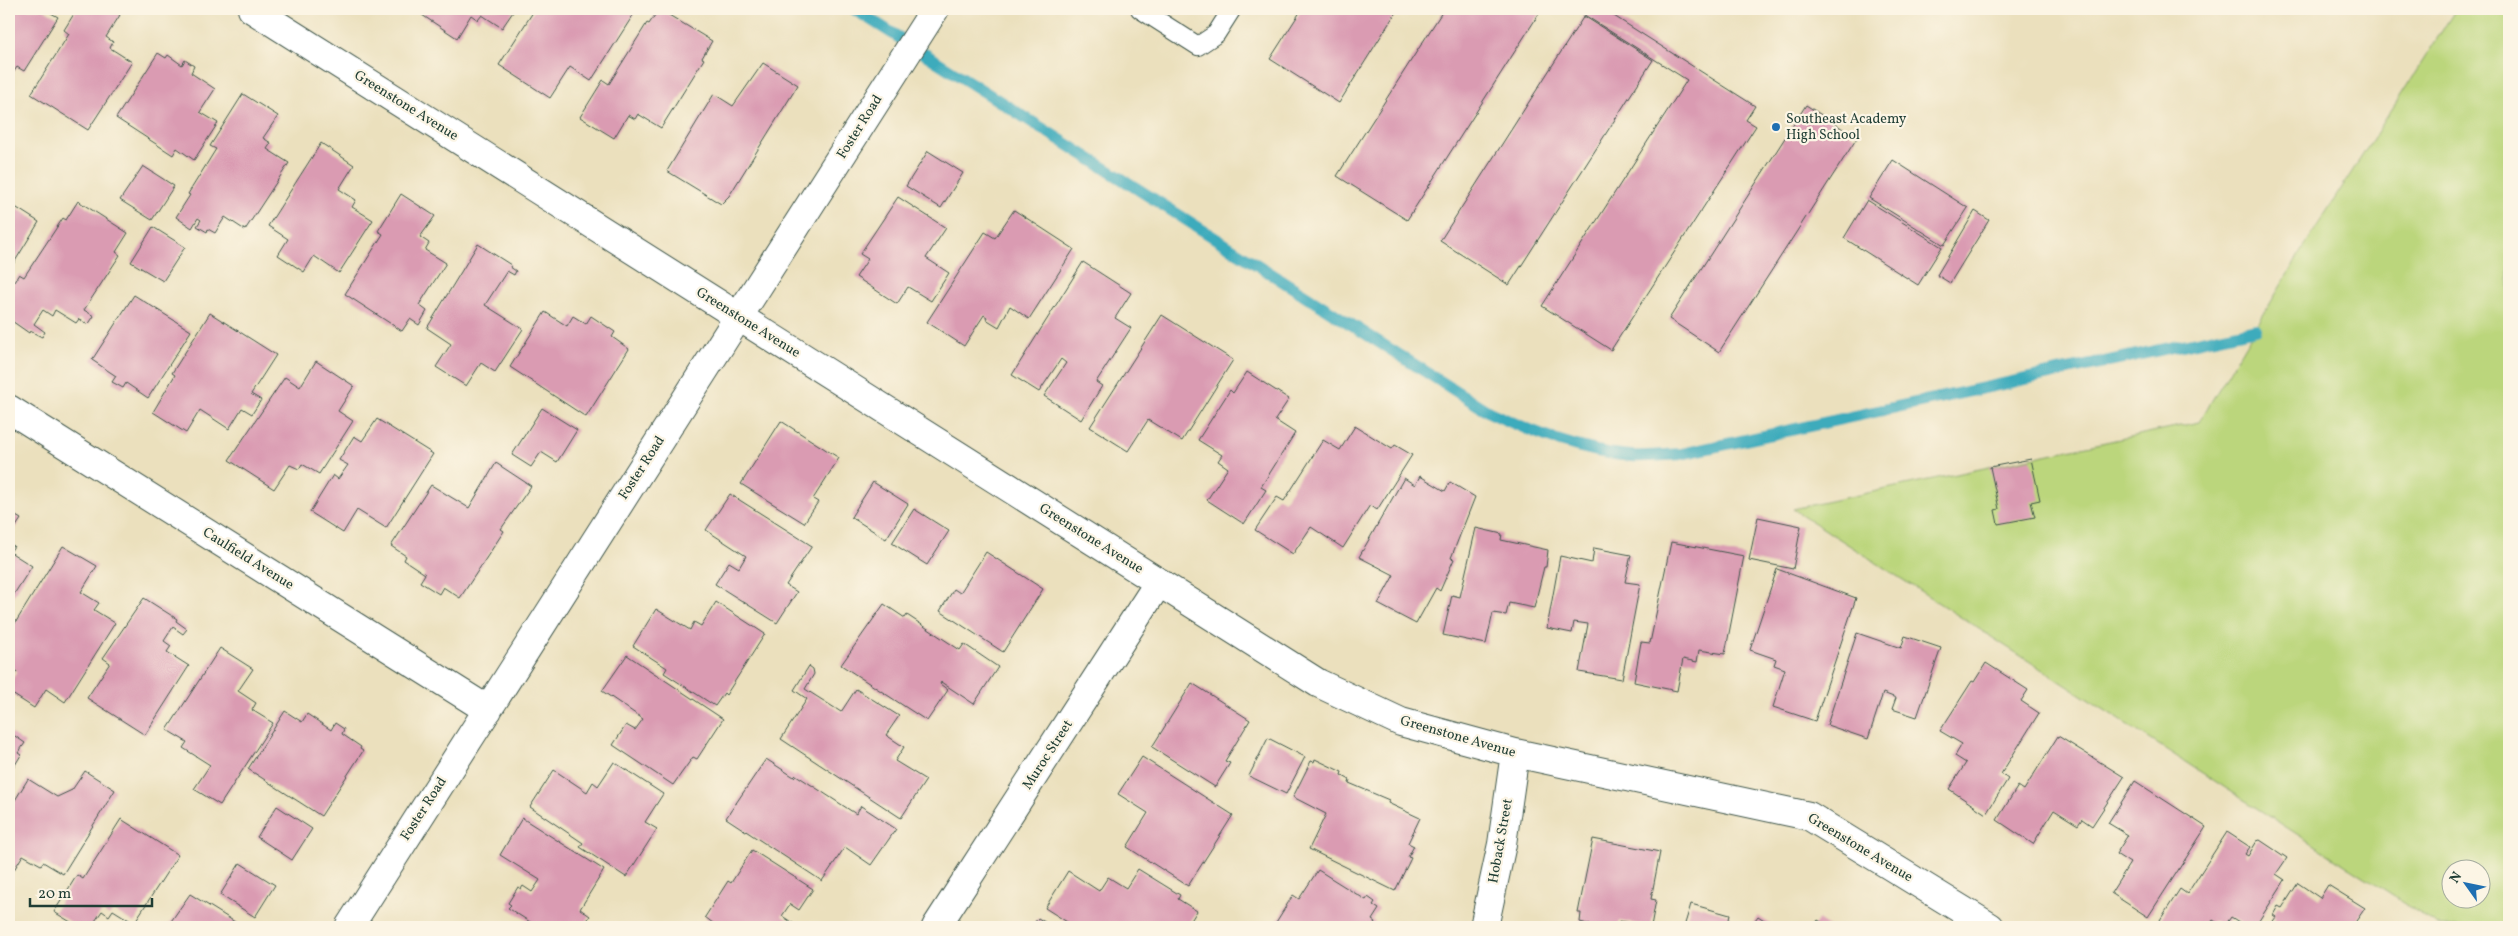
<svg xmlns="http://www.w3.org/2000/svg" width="2518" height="936" font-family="Vollkorn,serif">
<rect width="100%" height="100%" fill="#fcf5e5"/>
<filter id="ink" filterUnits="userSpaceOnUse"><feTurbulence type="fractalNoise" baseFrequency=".02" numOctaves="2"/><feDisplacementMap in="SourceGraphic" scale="10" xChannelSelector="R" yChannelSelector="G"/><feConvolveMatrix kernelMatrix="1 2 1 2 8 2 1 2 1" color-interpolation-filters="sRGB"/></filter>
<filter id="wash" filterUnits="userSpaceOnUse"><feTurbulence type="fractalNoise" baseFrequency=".0096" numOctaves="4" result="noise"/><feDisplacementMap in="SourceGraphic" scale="20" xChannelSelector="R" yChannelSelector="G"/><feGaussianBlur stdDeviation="1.12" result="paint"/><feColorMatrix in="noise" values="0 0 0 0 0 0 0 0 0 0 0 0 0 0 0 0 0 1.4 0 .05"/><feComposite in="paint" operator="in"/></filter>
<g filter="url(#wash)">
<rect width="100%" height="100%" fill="#ebe0bd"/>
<!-- green -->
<path fill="#bbd67c" stroke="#6d8a58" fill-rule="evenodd" d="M2456 9H2509V927H2441L1793 509 2199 422 2307 242ZM2450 868H2480V898H2450Z"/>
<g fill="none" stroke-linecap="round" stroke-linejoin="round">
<!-- stream -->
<path stroke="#3dabbc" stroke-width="12" d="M854 9 1489 412C1534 433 1581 452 1631 456 1648 457 1665 455 1681 454L2256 329"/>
</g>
<g id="blocks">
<!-- building -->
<path fill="#da9bb2" d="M9 9H44L58 17 24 71 17 67 9 79Z
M77 9H111L120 15 106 37 113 42 110 48 132 62 88 130 31 94 69 34 64 30Z
M426 9H515L502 28 482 15 478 20 471 15 457 38 422 15Z
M535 9H637L591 81 570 67 550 98 499 65Z
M659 9 712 41 702 58 704 59 661 128 638 114 635 119 628 115 614 138 580 117 603 80 609 84 647 23 649 24Z
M1302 9H1398L1339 103 1270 59Z
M1444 9H1542L1407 220 1337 176Z
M1575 9H1603L1755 106 1746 120 1756 126 1611 350 1542 306 1687 80Z
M1584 16 1653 60 1509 285 1440 241Z
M158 53 166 58 168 55 182 65 185 60 194 66 191 73 215 89 200 112 218 123 194 160 177 148 173 155 116 118Z
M763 63 798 85 729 196 721 204 667 171 714 94 733 106Z
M243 94 278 116 263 138 271 143 267 149 289 163 245 230 225 217 215 233 208 229 207 232 197 226 201 220 198 218 192 228 176 217 190 195 188 194 216 149 210 146Z
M1806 105 1857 138 1719 352 1669 319Z
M321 143 354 165 339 189 356 200 352 207 373 220 339 273 314 256 304 272 278 255 288 239 268 226Z
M928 151 963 173 941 208 906 186Z
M1893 160 1968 208 1944 245 1869 198Z
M143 166 174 186 152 220 120 200Z
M401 194 435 216 420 237 429 243 425 250 446 263 419 305 427 311 419 325 410 319 402 331 345 294 383 234 378 231Z
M898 197 946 228 926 258 949 273 931 301 908 287 897 304 856 277 868 259 860 254Z
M1867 200 1942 247 1918 285 1844 238Z
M78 201 128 233 116 252 120 255 84 310 94 316 88 325 79 319 76 323 55 310 52 316 43 310 34 324 45 332 42 337 30 331 29 333 9 319V290L19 274 24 277 63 218 66 220Z
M9 203 39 222 9 271Z
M1014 210 1074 249 1029 319 1010 306 999 327 986 319 987 317 984 315 964 346 927 322 985 232 995 238Z
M1975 211 1989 220 1950 283 1937 275Z
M153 227 185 247 163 281 131 262Z
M478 244 511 265 510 267 516 271 514 275 507 271 485 305 523 329 495 372 481 363 466 386 436 367 451 344 427 328Z
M1083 262 1131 293 1115 318 1131 328 1096 382 1102 386 1081 420 1044 396 1066 363 1061 359 1039 392 1012 375Z
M134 295 191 331 148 398 126 383 123 388 112 382 116 376 92 360Z
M545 312 567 326 573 316 586 324 591 316 615 332 612 337 629 349 586 417 510 367Z
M210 313 276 355 251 394 261 400 252 414 242 408 229 429 200 410 186 433 153 412 175 375 172 373Z
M1162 315 1233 360 1182 441 1148 420 1128 451 1090 427Z
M316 361 354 386 338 411 353 421 319 474 302 464 299 469 290 465 274 489 229 460 285 377 300 387Z
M1247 372 1289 399 1275 420 1295 433 1261 487 1266 490 1244 524 1207 500 1228 468 1218 461 1222 455 1198 440 1230 390 1233 393Z
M542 408 577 430 557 462 541 452 531 467 512 455Z
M377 419 433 454 386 528 357 510 343 533 310 512 333 475 338 479 348 465 339 460 354 436 362 441Z
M781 421 839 458 813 499 818 502 804 523 741 484Z
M1355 426 1392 449 1395 445 1412 455 1377 510 1370 505 1343 548 1311 527 1293 554 1255 530 1277 497 1284 501 1323 440 1340 450Z
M2031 459 2040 500 2031 502 2035 517 1998 524 1995 510 1999 509 1990 467Z
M496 463 531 486 501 529 504 531 460 598 443 587 439 594 420 582 425 574 404 560 406 556 391 546 431 485 469 508Z
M1420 476 1445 491 1450 482 1475 497 1451 558 1454 559 1440 591 1436 588 1416 624 1378 604 1394 575 1359 557 1404 478 1415 485Z
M873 482 908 504 886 539 851 517Z
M730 494 812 546 786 585 797 592 777 623 715 584 729 562 739 568 746 556 706 530Z
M914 509 949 531 927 565 892 543Z
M9 512 21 519 9 537Z
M1758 517 1801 526 1793 569 1749 560Z
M1476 528 1502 534 1501 540 1548 550 1546 567H1544L1534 608 1509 603 1506 615 1493 613 1486 644 1443 635 1452 595 1460 597Z
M1671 542 1744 556 1725 654 1699 650 1697 662 1683 659 1677 691 1634 682 1641 642 1650 643Z
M9 543 14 546 10 552 32 566 9 602Z
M63 546 97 566 81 592 99 603 94 610 115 623 65 702 46 689 34 708 9 692V685L17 671 9 666V633Z
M1594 548 1631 555 1625 582 1640 584 1622 679 1579 672 1588 624 1574 622 1572 633 1547 628 1560 556 1592 563Z
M986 552 1043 589 1003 652 940 611 954 589 960 593Z
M1777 569 1856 598 1815 721 1773 707 1785 669 1774 665 1776 659 1750 650Z
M144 598 177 619 176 621 187 629 183 634 173 627 164 641 171 646 167 652 189 666 145 735 87 698 110 663 103 658Z
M716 602 765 634 726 695 724 693 715 706 664 673 667 668 633 646 656 609 690 630 694 622 701 626Z
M884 604 905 618 907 615 960 650 964 644 998 667 974 704 941 682 940 684 948 690 927 721 841 665Z
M1857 633 1901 648 1905 636 1941 648 1917 717 1892 709 1896 698 1883 693 1868 739 1827 725Z
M220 648 253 669 238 691 256 703 252 710 273 723 220 805 194 789 210 765 183 748 187 742 167 730Z
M627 655 723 719 697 759 693 757 673 785 613 745 626 725 635 730 643 719 602 691Z
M1986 663 2028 690 2021 701 2039 713 2001 774 2008 779 1986 814 1949 789 1966 763 1955 756 1962 744 1940 731 1972 681 1974 682Z
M809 666 813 669 814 674 805 689 841 712 856 689 899 716 886 735 904 747 895 761 926 780 901 818 781 739 807 699 794 690Z
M1192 683 1250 720 1225 761 1230 763 1215 787 1152 747Z
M285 711 302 722 307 714 331 730 335 723 344 729 342 734 361 747 360 749 363 751 321 816 248 769Z
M9 732 25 743 18 753 21 755 9 775Z
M2058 736 2124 777 2092 826 2082 819 2078 825 2054 810 2033 844 1997 820 2018 786 2024 790Z
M1268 738 1305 757 1286 794 1249 776Z
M1142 757 1233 815 1188 886 1127 847 1148 813 1118 794Z
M766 759 794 777 796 775 856 814 861 806 896 829 871 865 845 847 822 881 726 818Z
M1315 759 1342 772 1341 775 1350 780 1349 783 1389 800 1388 803 1420 818 1408 843 1414 846 1408 857 1411 858 1395 891 1309 849 1326 814 1293 797 1311 761 1314 762Z
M614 762 663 794 645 822 657 829 626 877 580 847 583 843 530 807 554 770 587 792 593 782 598 786Z
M85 771 115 790 63 874 43 862 41 865 23 855 9 878V810L28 779 57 797 72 790Z
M2135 781 2206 827 2148 917 2111 893 2130 863 2116 854 2128 835 2108 823Z
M277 806 312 829 292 860 257 837Z
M522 818 604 870 580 909 590 916 583 927H538L508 908 511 905 508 903 518 887 521 889 523 886 532 892 540 880 500 855Z
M121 819 178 855 134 923 113 910 109 916 102 911 91 927H79L54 912 77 875 83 879Z
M2227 832 2250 847 2245 854 2248 856 2257 841 2260 840 2287 858 2276 874 2285 880 2255 927H2247L2231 917 2224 927 2213 920 2208 927H2164L2158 923 2180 889 2187 894Z
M1593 839 1660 852 1651 899 1656 900 1651 926 1619 921 1618 927H1600L1580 922 1581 913H1578Z
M752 850 813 889 799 910 790 904 782 916 799 927H718L705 917 728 881 731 883Z
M240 863 275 885 255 917 220 895Z
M1138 869 1180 895 1178 899 1197 911 1187 927H1075L1045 908 1068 871 1099 891 1108 877 1126 888Z
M1318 870 1366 900 1368 897 1375 902 1373 905 1379 909 1372 920 1375 922 1372 927H1273L1293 895 1299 899Z
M2298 883 2320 898 2328 885 2365 908 2352 927H2269L2276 917 2273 915 2278 906 2282 908Z
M190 894 243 927H167Z
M1691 904 1730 915 1727 927H1684Z
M1758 916 1775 927H1750Z
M1038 918 1053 927H1031Z
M1818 920 1829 927H1813Z"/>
</g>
</g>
<g filter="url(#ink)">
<use href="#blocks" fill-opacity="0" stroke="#3e5549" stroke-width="1"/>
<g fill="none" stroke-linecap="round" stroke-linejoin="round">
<defs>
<path id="service" d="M1140 9 1198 46 1216 34 1232 9"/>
<path id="minor" d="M252 9 1318 683 1401 722 1515 753 1809 816 1990 927
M9 409 488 710
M349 927 935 9
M936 927 1159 582
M1484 927 1502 844 1515 753"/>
</defs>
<!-- service casing -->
<use href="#service" stroke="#3e5549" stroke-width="20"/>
<!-- minor casing -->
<use href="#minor" stroke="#3e5549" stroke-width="30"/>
<!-- service -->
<use href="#service" stroke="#fff" stroke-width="18"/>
<!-- minor -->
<use href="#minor" stroke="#fff" stroke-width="28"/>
</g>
</g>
<!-- markers -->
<circle fill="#1f6fb2" stroke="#fcf5e5" stroke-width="2" cx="1776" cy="127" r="5"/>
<g text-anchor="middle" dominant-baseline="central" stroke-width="4.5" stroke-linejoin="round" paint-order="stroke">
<!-- street labels -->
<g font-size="14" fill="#1f3d34" stroke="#fcf5e5">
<text transform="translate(406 106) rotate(32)">Greenstone Avenue</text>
<text transform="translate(860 127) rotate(-58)">Foster Road</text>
<text transform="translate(748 323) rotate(32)">Greenstone Avenue</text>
<text transform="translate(642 468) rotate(-57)">Foster Road</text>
<text transform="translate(1091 539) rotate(32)">Greenstone Avenue</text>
<text transform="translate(248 559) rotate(32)">Caulfield Avenue</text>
<text transform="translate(1458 737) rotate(16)">Greenstone Avenue</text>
<text transform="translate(1048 755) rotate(-57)">Muroc Street</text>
<text transform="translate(424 809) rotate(-57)">Foster Road</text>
<text transform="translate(1501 841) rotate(-80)">Hoback Street</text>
<text transform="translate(1860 848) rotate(31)">Greenstone Avenue</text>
</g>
<!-- poi labels -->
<g font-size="14" fill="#1f3d34" stroke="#fcf5e5" text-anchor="start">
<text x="1786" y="119">Southeast Academy<tspan x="1786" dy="16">High School</tspan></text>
</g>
</g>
<!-- margin -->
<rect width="2518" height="936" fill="none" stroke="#fcf5e5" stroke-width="30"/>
<!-- north arrow -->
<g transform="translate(2466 884) rotate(303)"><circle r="24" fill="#fcf5e5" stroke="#a4ab9e"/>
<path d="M0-4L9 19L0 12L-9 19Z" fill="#1f6fb2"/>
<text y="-8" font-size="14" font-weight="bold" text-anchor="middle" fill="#1f3d34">N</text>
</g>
<!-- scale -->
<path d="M30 898v8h122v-8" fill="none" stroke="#1f3d34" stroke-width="2.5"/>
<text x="38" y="898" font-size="15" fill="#1f3d34" stroke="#fcf5e5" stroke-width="4" paint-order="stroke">20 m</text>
</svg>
